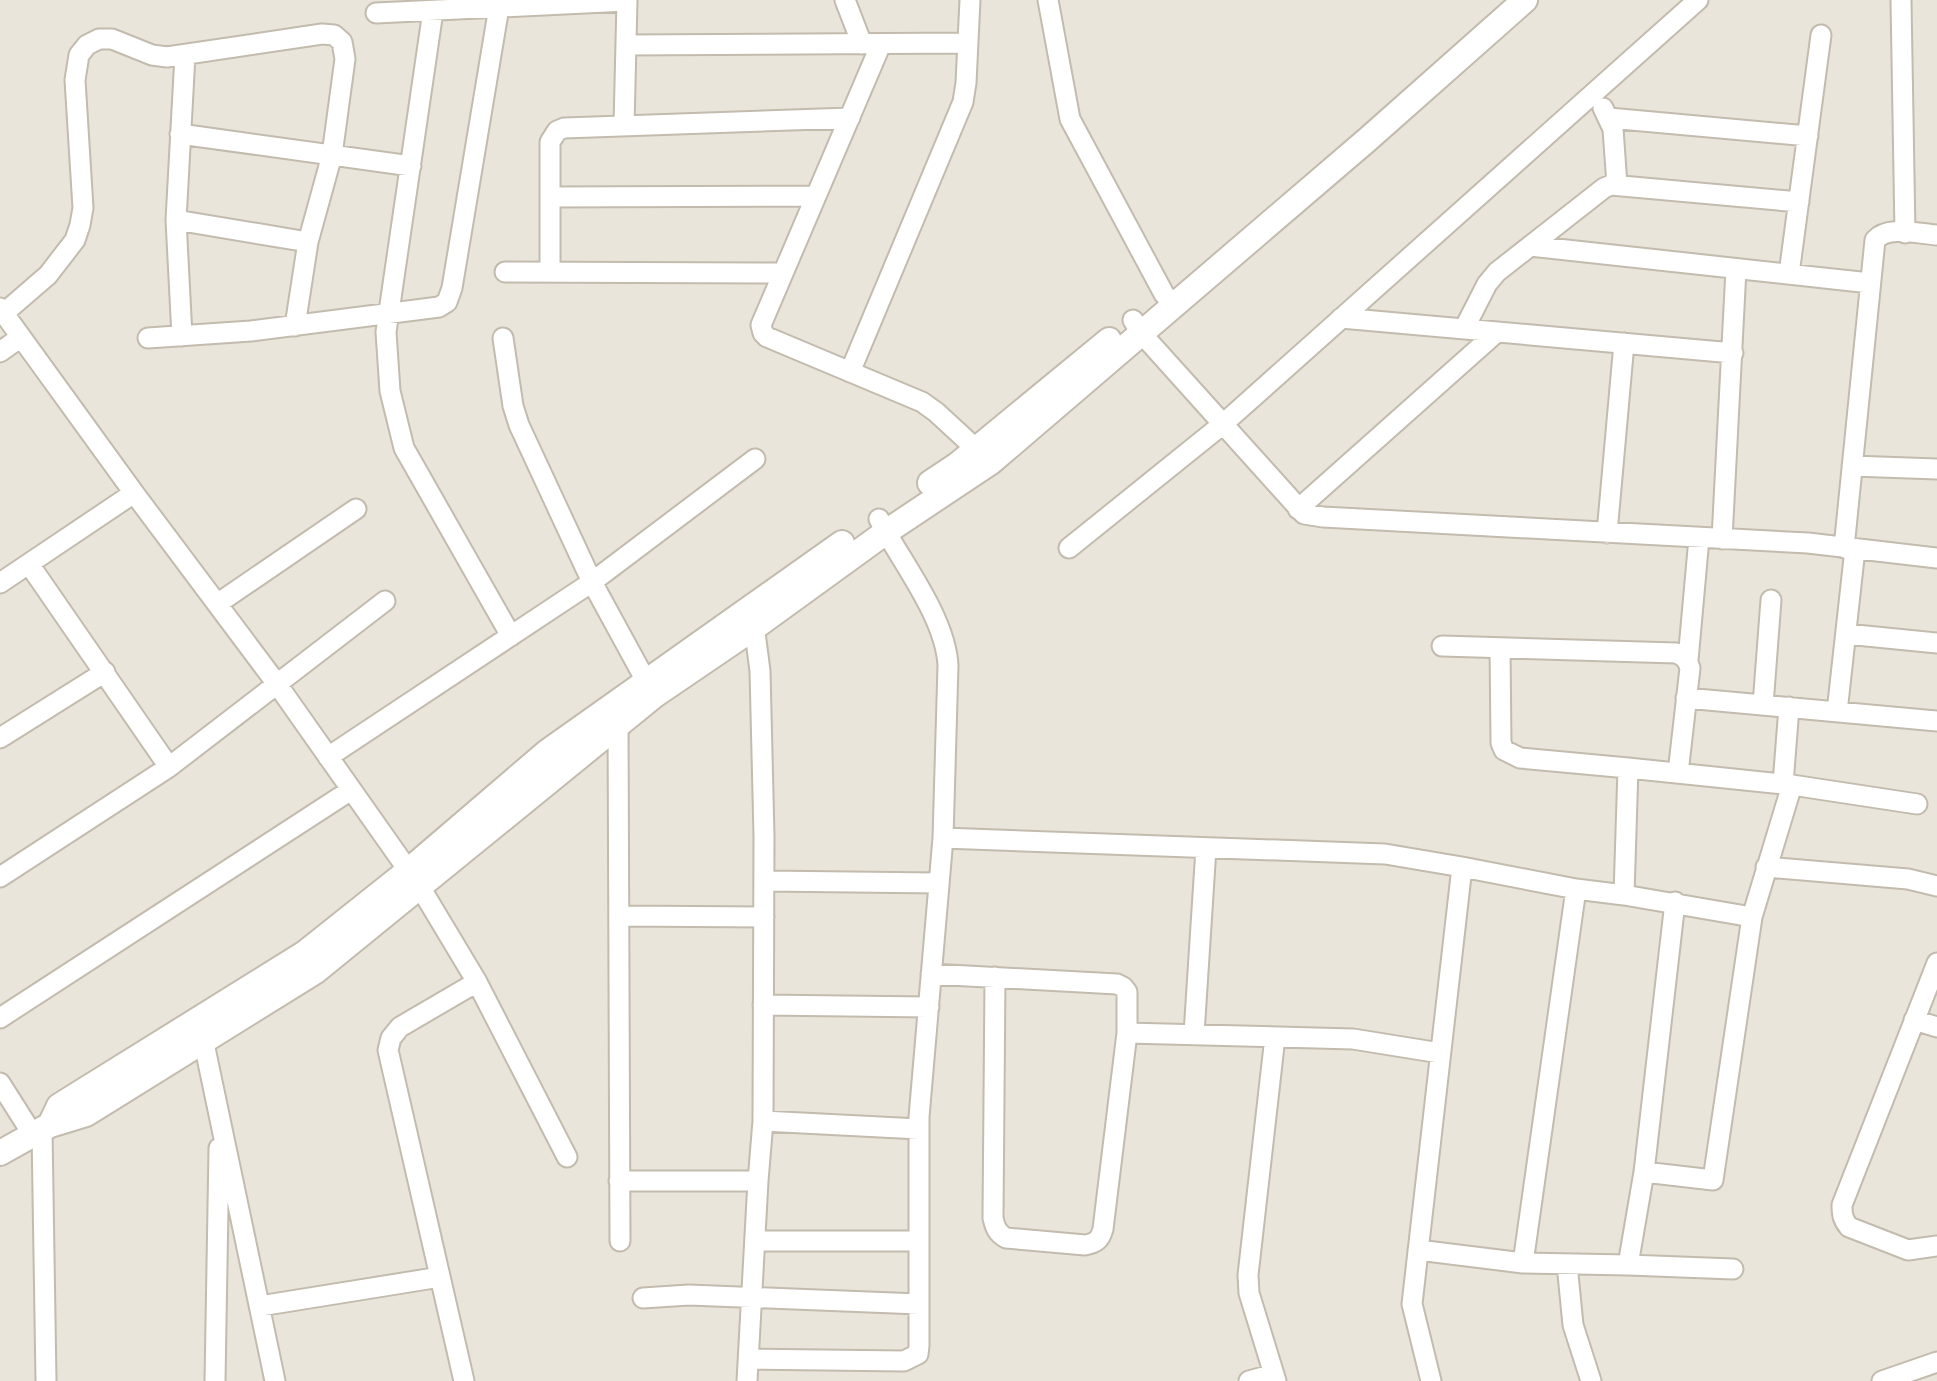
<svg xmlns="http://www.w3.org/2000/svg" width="1937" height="1381" font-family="Manrope,sans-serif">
<rect width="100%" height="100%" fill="#f6f3ec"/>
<!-- residential -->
<path fill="#eae5da" d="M0 0H1937V1381H0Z"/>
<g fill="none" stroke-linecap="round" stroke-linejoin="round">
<defs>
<path id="minor" d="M845 0 862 44
M1048 0 1070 119 1164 294 1174 306
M1901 0 1905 233
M433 11 386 332 390 391 404 448 511 636
M376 13 627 1
M881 44 761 325 763 333 767 337 922 402 936 412 987 459
M626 45 968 43
M1603 108 1613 129 1617 185
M1609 118 1808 136
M624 126 627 0
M180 134 411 166
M550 197 816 196
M176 220 308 242
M1530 246 1870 283
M505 272 783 273
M550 272V142L557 131 564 128 850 118
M1789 274 1821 35
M0 308 134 493 277 684 420 887 477 982 567 1157
M4 313 48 275 75 240 80 225 83 208 75 80 79 55 87 45 99 39H112L152 55 167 57 322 34 334 35 342 42 345 59 332 155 308 242 295 326
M1341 318 1733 353
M1133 320 1142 334 1304 514 1323 517 1808 543 1937 558
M1464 329 1487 284 1497 272 1604 188 1611 185 1799 202
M182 336 176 220 185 55
M148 338 251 331 439 307 447 302 452 288 499 7
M503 338 513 406 519 425 592 582 646 681
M0 352 21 337
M850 372 963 102 966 83 970 0
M1852 466 1937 469
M1298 509 1497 332
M1607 533 1624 343
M1722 539 1736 269
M1069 548 1223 424 1698 0
M1844 548 1875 240C1888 225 1919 234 1937 235
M29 564 169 767
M0 583 134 493
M217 604 356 509
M1846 634 1937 643
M1442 646 1676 653C1684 656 1687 659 1690 668L1678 773
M1500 648 1501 743 1504 750 1520 758 1628 768
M1688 660 1699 538
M1686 698 1937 721
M1763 705 1771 600
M1837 712 1855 549
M618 717 620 1241
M0 738 105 672
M328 757 592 582 755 459
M1783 784 1789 707
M1792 785 1917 804
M943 838 1385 854 1462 867
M1766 867 1908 879 1937 886
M0 877 169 767 385 601
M764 881 939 883
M1624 895 1752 917
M619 916 764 917
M1937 963 1842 1205C1842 1215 1843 1220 1849 1227L1908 1250 1937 1246
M931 974 1117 984 1123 987 1127 992V1033L1103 1229C1100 1240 1096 1243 1085 1245L1006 1238C997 1233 995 1227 993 1218L995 977
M763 1005 929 1007
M0 1018 351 790
M1914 1020 1937 1027
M201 1029 275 1381
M1127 1033 1353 1039 1440 1053
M1194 1034 1206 848
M1275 1037 1248 1275 1249 1293 1276 1381
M0 1083 33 1135
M763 1121 919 1129
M42 1130 46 1381
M1644 1172 1675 902
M619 1181H758
M756 1241H919
M1418 1250 1523 1263 1628 1265 1644 1172 1713 1180 1752 917 1792 785 1628 768 1624 895 1576 889 1462 867 1412 1304 1431 1381
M1523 1263 1576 889
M1567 1264 1573 1325 1591 1381
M1628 1265 1733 1269
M643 1298 689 1295 919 1304
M260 1306 440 1277
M749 1359 904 1361 918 1354 919 1346V1117L943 838 948 665C945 616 901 562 879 519
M215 1381 219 1148
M464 1381 388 1050 391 1038 400 1027 477 982
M747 1381 758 1181 763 1121 764 836 760 671 753 617
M1249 1381 1274 1374
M1882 1381 1937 1362"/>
<path id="tertiary" d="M930 483 957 465 1109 340
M50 1125 59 1106 67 1101 305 953 408 871 547 752 842 543
M0 1153 50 1125 86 1114 316 971 655 695 755 627 886 532 991 462 1367 140 1525 0"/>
</defs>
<!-- minor casing -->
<use href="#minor" stroke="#c2bbae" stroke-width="23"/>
<!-- tertiary casing -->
<use href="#tertiary" stroke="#c2bbae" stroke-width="28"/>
<!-- minor -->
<use href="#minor" stroke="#fff" stroke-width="19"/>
<!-- tertiary -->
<use href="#tertiary" stroke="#fff" stroke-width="24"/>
</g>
</svg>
